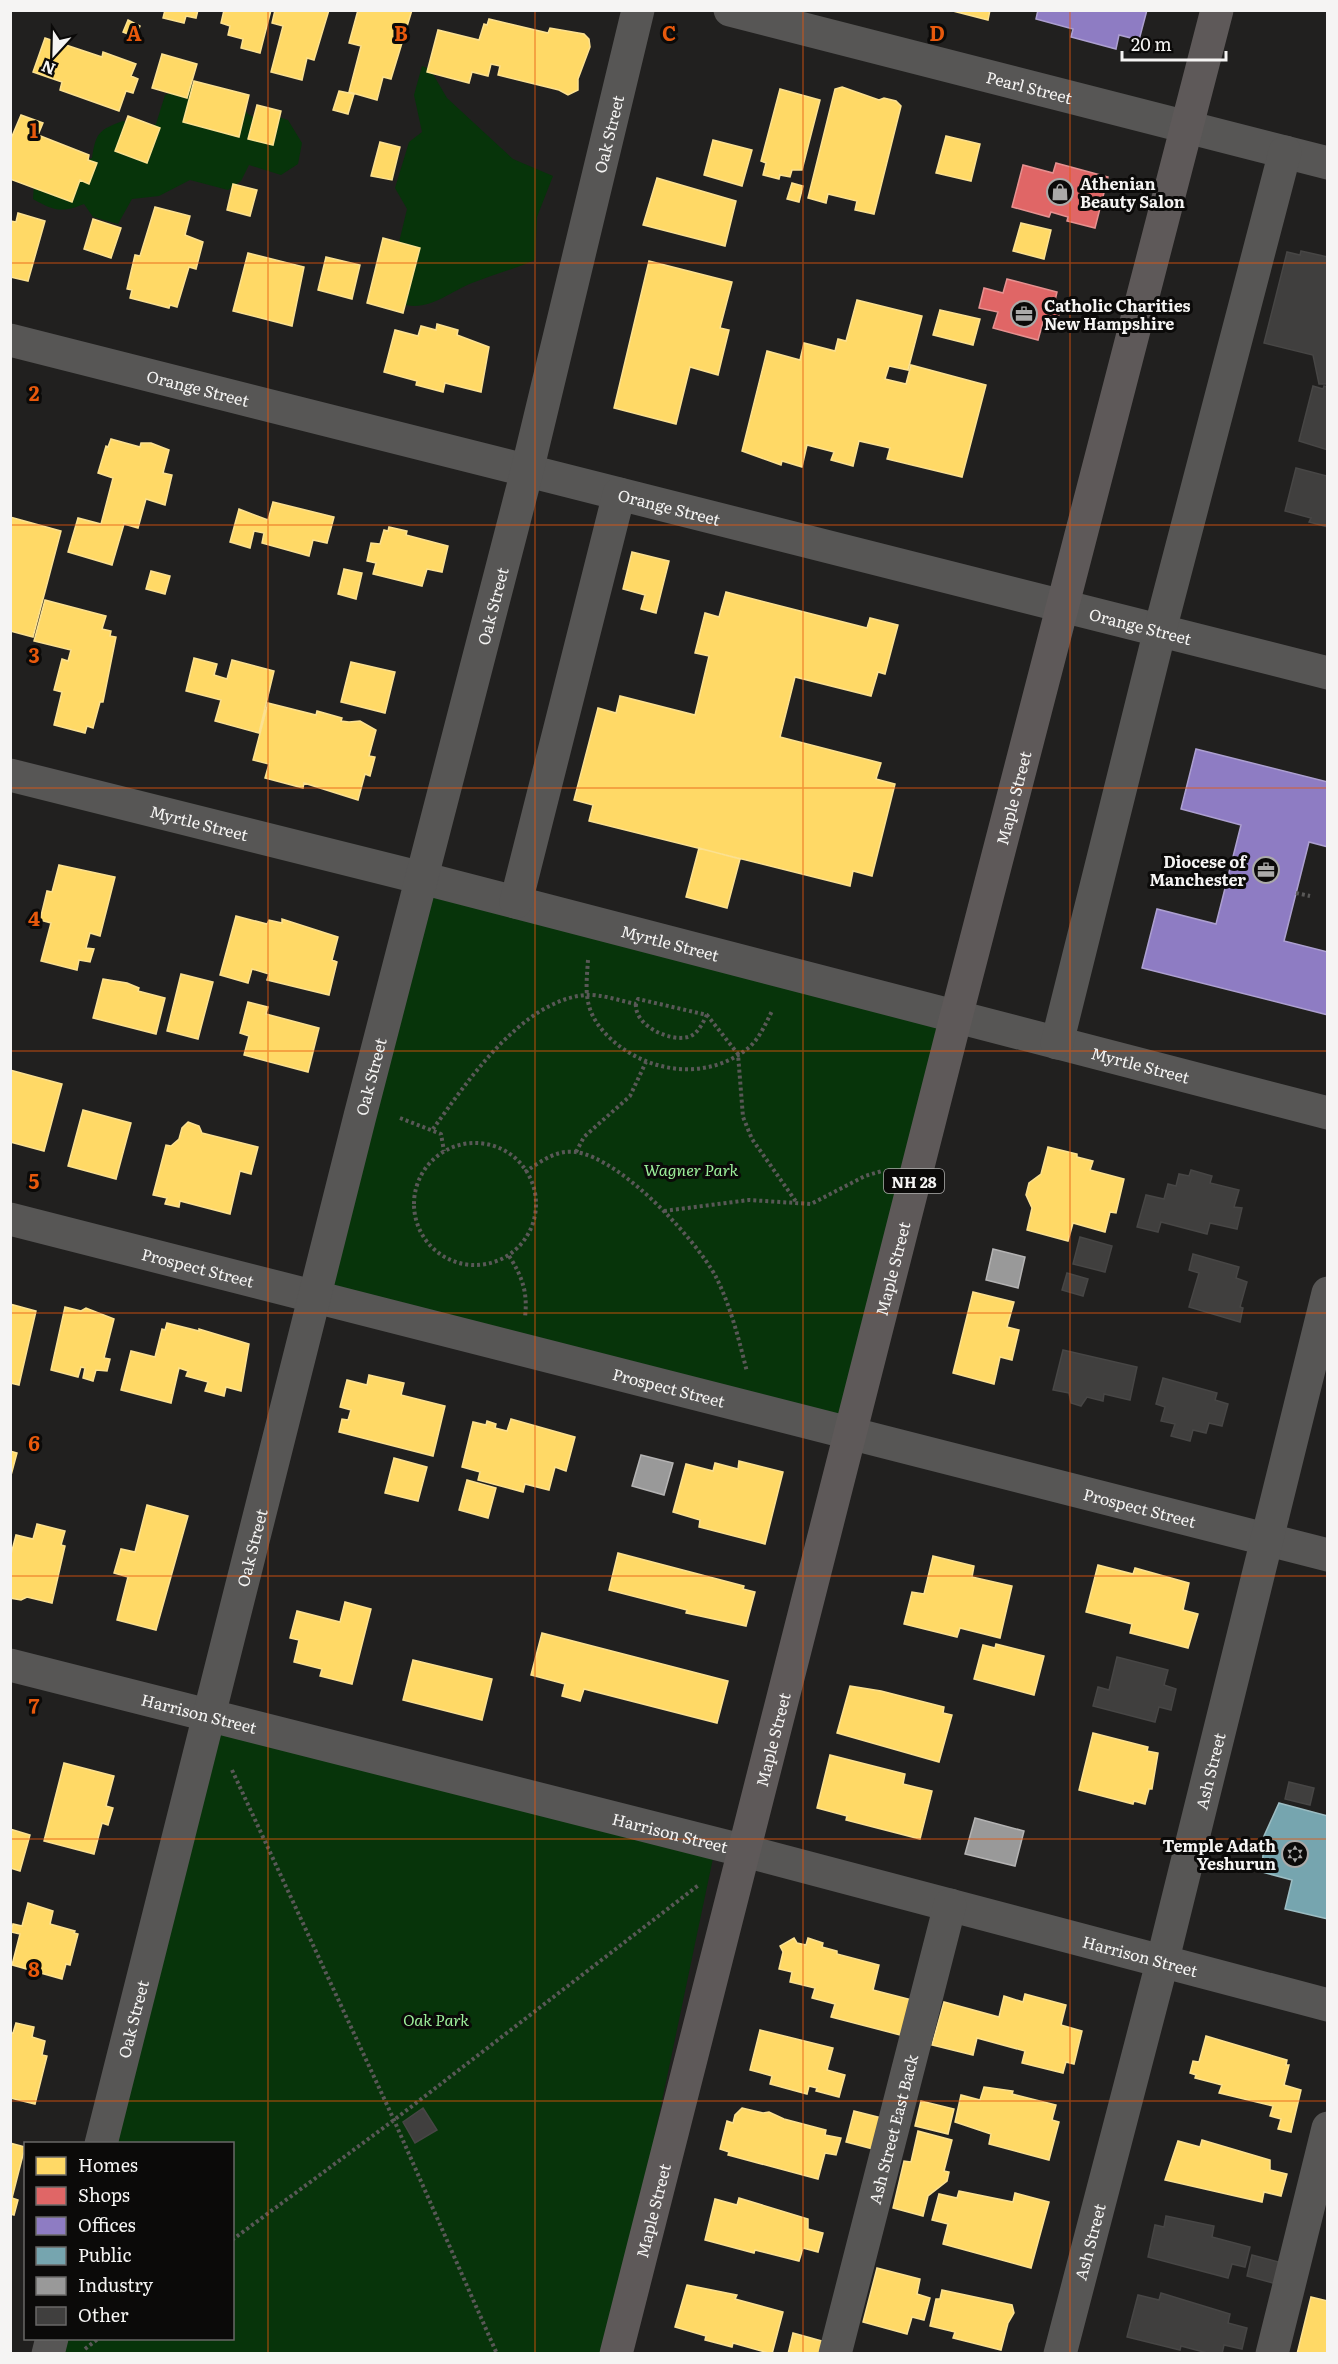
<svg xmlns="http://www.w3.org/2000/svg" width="1338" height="2364" font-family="Literata,serif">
<rect width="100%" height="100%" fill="#21201f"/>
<!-- green -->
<path fill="#07340a" d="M422 66 430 69 447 98 513 159 553 176 537 217 535 260C514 269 493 275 472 283 447 293 425 315 397 302L389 284 407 209 395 188 409 142 422 132 414 95Z
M208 84 233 93 248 114 260 121 266 113 288 120 302 143 298 164 281 175 249 165 241 181 228 190 190 180 159 196 132 199 118 224 93 217 84 204C62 213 54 211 33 199L34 184 92 158C96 132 99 130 123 121L143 130 156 124 165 95 187 86Z
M422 878 956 1017 850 1434 314 1298Z
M209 1721 716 1844 609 2353 48 2354 52 2339 232 2338V2144L101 2143Z"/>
<!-- homes -->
<path fill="#ffd966" stroke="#fce190" stroke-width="1.5" d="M165 10H198L196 18 186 16 184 23 163 18Z
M224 10H271L260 53 241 48 243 39 228 35 230 26 221 23Z
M275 10H329L314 60 307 58 302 80 271 72 283 26 272 23Z
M358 10H412L391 79 383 77 377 100 349 92 361 46 349 43Z
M949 10H990L988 20Z
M489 19 548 33 550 28 584 34 589 39 590 47 578 79V90L568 95 559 90 498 75 500 66 491 64 488 76 472 72 469 83 427 72 438 30 479 40 484 24 487 25Z
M128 20 140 26 135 37 123 32Z
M45 38 102 57 103 52 136 64 131 76 138 79 133 93 126 91 119 111 60 90 62 82 33 72Z
M162 54 197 64 187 98 152 88Z
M194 81 249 95 239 137 183 122Z
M842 87 879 100 884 98 896 101 901 106 874 214 855 210 857 201 828 194 826 203 808 198 835 89Z
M780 89 820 100 802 170H792L790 177 780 175 779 179 763 175 766 163 761 161Z
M339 91 354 94 348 114 333 110Z
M257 105 281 111 273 145 248 139Z
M21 115 43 123 38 135 89 155 88 160 97 163 89 184 80 180 72 202 10 179V141Z
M128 116 160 128 147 163 115 151Z
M946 136 980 144 971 181 936 173Z
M713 140 752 150 742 186 704 175Z
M380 142 400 147 392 180 371 176Z
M657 178 736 201 725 246 643 225Z
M792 183 803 186 799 202 787 199Z
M233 184 257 190 250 216 227 210Z
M155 207 190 216 185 235 203 242 196 269 189 267 177 307 170 305 169 308 130 298 132 290 127 289 135 255 140 256Z
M18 213 45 221 28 281 10 277V221L16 222Z
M93 219 121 228 111 258 84 249Z
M1021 223 1051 230 1044 259 1013 251Z
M383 238 420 248 403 313 367 303Z
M248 253 304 267 292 326 233 311Z
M326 257 360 265 352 299 318 290Z
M649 261 732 282 720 328 729 330 718 375 690 367 676 424 614 408Z
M857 300 922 316 908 370 889 366 885 379 906 384 911 365 986 385 962 477 887 459 890 448 859 441 853 466 831 460 834 452 807 445 802 467 782 461 781 465 742 451 767 351 800 360 804 343 835 351 838 339 846 341Z
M940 310 980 319 973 345 933 335Z
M437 324 458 330 457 335 489 347 481 392 445 383 443 392 416 385 417 381 384 372 395 330 418 336 421 326 436 330Z
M111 439 140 447 141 443H151L169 450 163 473 172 475 165 505 146 499 138 528 124 524 112 565 68 552 78 518 101 524 113 478 98 473 106 446 108 447Z
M273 502 334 517 327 543 313 540 309 556 262 543 264 533 254 531 250 548 230 542 239 509 268 520Z
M10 517 61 531 33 637 10 631Z
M389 527 407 531 406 535 448 546 442 572 427 569 422 586 373 574 376 563 367 561 371 543 380 544 384 530 388 531Z
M632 552 669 561 656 613 641 609 645 595 623 589Z
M344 569 362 573 356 599 338 594Z
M151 571 170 576 165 594 146 589Z
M726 592 867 628 870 618 898 625 885 674 878 672 871 696 795 677 780 737 881 763 876 779 895 784 872 876 853 871 850 886 589 821 593 805 574 800 598 708 616 713 620 696 695 715 709 656 695 653 705 613 719 617Z
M45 600 106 616 102 629 111 631 110 636 116 637 103 702H100L93 728 87 726 85 733 54 725 62 692 54 690 62 659 68 661 71 650 34 641Z
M194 658 217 664 214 675 227 679 232 660 274 671 259 733 215 721 221 700 186 691Z
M351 662 395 672 385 713 341 702Z
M268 703 316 715 317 711 342 718 341 721 349 722 360 721 376 730 369 756 375 757 370 776 365 774 358 800 304 783 303 788 265 778 269 764 253 760Z
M699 848 740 859 727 908 686 897Z
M59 865 115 877 100 936 90 933 86 948 94 949 90 962 79 960 77 970 41 961 51 923 40 920 47 891 52 892Z
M236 916 267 924 269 920 282 923V919L338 937 332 960 337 962 329 995 267 980 269 974 252 969 248 983 220 975Z
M181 974 213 982 198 1039 167 1031Z
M103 979 127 983 139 988 138 991 165 998 156 1034 93 1018Z
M248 1002 268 1007 266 1014 319 1028 308 1072 244 1055 249 1036 240 1033Z
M10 1070 62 1084 44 1151 10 1142Z
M83 1110 131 1123 116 1179 68 1166Z
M188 1122 199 1126 202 1133 258 1147 251 1174 240 1171 230 1214 180 1201 179 1207 165 1204 167 1198 153 1195 166 1145 171 1146 179 1139 182 1128Z
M1048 1147 1077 1154V1157L1093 1161 1090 1170 1124 1179 1116 1213 1110 1212 1105 1232 1073 1223 1068 1241 1027 1230 1032 1208 1026 1195 1029 1183 1041 1174Z
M973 1292 1014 1302 1007 1327 1019 1330 1012 1360 1000 1357 994 1384 953 1373Z
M10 1304 36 1311 19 1385 10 1383Z
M65 1307 81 1311 86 1308 114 1319 104 1358 110 1359 107 1371 96 1370 93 1381 83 1378 85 1368 81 1367 78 1377 51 1370Z
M167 1323 199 1331V1329L249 1344 241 1391 226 1387 224 1396 205 1391 208 1382 186 1376 188 1371 179 1368 171 1403 121 1390 131 1351 155 1357 162 1329 165 1330Z
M369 1375 404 1383 401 1395 445 1406 433 1456 339 1432 342 1419 348 1420 351 1410 340 1407 347 1380 367 1385Z
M511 1419 575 1437 566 1471 555 1467 549 1490 525 1484 523 1492 478 1480 480 1472 462 1467 473 1422 486 1425 487 1421 496 1424 495 1428 507 1431Z
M10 1451 17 1453 10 1479Z
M394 1458 427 1467 418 1501 385 1493Z
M739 1461 783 1472 765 1544 699 1527 700 1520 673 1512 686 1464 713 1471 715 1463 738 1469Z
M467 1480 496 1488 488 1518 459 1510Z
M147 1505 188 1516 156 1630 117 1620 128 1577 114 1573 121 1549 135 1552Z
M37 1524 65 1531 61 1545 65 1546 52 1603 27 1597 21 1600 10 1598V1558L16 1535 33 1539Z
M618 1553 744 1586 743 1589 755 1592 746 1626 686 1613 687 1610 609 1590Z
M933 1556 974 1566 972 1577 1012 1586 1000 1638 960 1628 957 1637 904 1624 912 1592 924 1594Z
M1098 1565 1133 1574 1135 1568 1189 1583 1183 1610 1198 1614 1188 1648 1130 1633 1132 1624 1086 1612Z
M345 1602 371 1609 352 1684 320 1676 322 1669 294 1662 299 1640 290 1638 297 1611 340 1622Z
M542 1633 728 1681 717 1723 584 1689 580 1701 562 1696 565 1684 531 1675Z
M996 1644 1044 1656 1034 1695 974 1679 983 1645 995 1648Z
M413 1660 492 1679 482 1720 403 1700Z
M850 1686 881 1691 944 1707 943 1713 952 1715 939 1762 837 1733Z
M1093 1733 1148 1747 1147 1751 1158 1753 1152 1789H1149L1145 1804 1134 1801 1133 1804 1079 1790Z
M830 1755 905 1774 903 1784 932 1791 920 1839 846 1820 847 1816 817 1808Z
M64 1763 114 1776 106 1806 113 1808 108 1825 102 1823 94 1854 44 1841Z
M10 1829 30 1835 20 1871 10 1868Z
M28 1903 53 1911 50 1924 75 1931 74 1933 78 1934 70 1965 66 1964 62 1979 12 1965 20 1934 11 1932 13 1924 22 1926Z
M794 1938 797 1943 806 1945 808 1938 823 1943 822 1947 837 1951V1954L879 1965 873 1990 916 2001 908 2037 831 2017 835 2004 812 1998 815 1988 790 1982 792 1972 779 1969 783 1952 780 1946Z
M1025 1994 1066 2005 1061 2025 1082 2031 1074 2064 1066 2062 1063 2073 1022 2063 1025 2051 977 2038 973 2055 932 2045 944 2002 999 2017 1004 1996 1023 2002Z
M16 2023 34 2027 32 2037 45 2041 42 2055 47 2056 35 2104 10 2098V2033H13Z
M760 2030 833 2048 827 2070 845 2075 839 2097 816 2091 817 2088 809 2086 807 2094 770 2084 772 2076 750 2070Z
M1206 2036 1287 2060 1286 2065H1289L1284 2085 1301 2090 1291 2132 1278 2129 1281 2119 1270 2116 1273 2106 1219 2093 1222 2085 1195 2078 1196 2075 1190 2073 1193 2061 1199 2062Z
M984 2087 1013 2091 1012 2094 1056 2105 1052 2120 1059 2122 1049 2160 989 2144 991 2134 955 2122 961 2095 980 2100Z
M921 2101 954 2109 948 2134 915 2126Z
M742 2108 763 2113 769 2112 784 2119 826 2130 825 2135 841 2138 836 2155 825 2153 818 2179 728 2155 729 2152 720 2149 727 2121 733 2123 735 2115Z
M854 2111 886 2119 877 2150 846 2142Z
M918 2131 952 2140 944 2171 949 2172 947 2181 928 2196 923 2216 893 2208 904 2161 911 2162Z
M1202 2140 1270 2160V2170L1287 2174 1281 2196 1264 2192 1262 2202 1165 2180 1178 2141 1200 2147Z
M10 2143 25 2147 12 2198 18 2200 14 2215 10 2214Z
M959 2191 1013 2202 1015 2193 1049 2202 1031 2268 943 2244 948 2224 932 2220 939 2194 957 2198Z
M739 2198 808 2219V2229L823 2233 818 2252 803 2248 799 2261 755 2250 754 2253 705 2240 715 2199 737 2205Z
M877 2268 920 2279 917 2294 930 2298 924 2320 912 2317 907 2334 863 2322Z
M687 2285 737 2295 735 2299 783 2312 772 2354 733 2343 732 2347 705 2340 706 2336 675 2327Z
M942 2290 1012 2305 1014 2313 1008 2323 1001 2350 953 2338 955 2332 930 2326 936 2299H940Z
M1311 2297 1328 2301V2354H1297Z
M793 2333 822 2341 819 2354H788Z"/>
<!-- shops -->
<path fill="#e06666" stroke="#e69190" stroke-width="1.5" d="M1056 163 1108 177 1095 228 1067 221 1068 217 1051 212 1049 217 1012 207 1023 165 1053 173Z
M1007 279 1057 292 1054 305 1061 307 1057 321 1043 322 1038 340 993 328 998 312 979 308 984 288 1003 293Z"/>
<!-- offices -->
<path fill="#8e7cc3" stroke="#ada0d1" stroke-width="1.5" d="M1038 10H1147L1139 40 1119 35 1116 49 1071 37 1073 29 1036 19Z
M1196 749 1328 782V847L1309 842 1284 941 1328 952V1015L1142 968 1157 909 1216 924 1241 825 1181 809Z"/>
<!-- public -->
<path fill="#76a5af" stroke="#9cbdc3" stroke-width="1.5" d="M1279 1803 1328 1816V1919L1285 1909 1292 1880 1262 1872 1264 1836Z"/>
<!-- industry -->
<path fill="#999" stroke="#b5b4b4" stroke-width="1.5" d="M993 1249 1025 1257 1018 1288 986 1280Z
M641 1455 673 1463 664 1495 632 1486Z
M975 1818 1024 1831 1015 1866 965 1854Z"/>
<!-- building -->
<path fill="#403f3e" stroke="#474645" stroke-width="1.5" d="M1301 251 1328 257V384H1319L1313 355 1264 343 1287 252 1300 255Z
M1313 386 1323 389 1324 386 1328 387V450L1299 441Z
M1296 468 1327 476 1328 527 1309 522 1311 518 1285 511Z
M1191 1170 1212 1176 1210 1183 1239 1190 1234 1207 1242 1208 1237 1229 1210 1223 1207 1234 1161 1222 1158 1232 1137 1227 1146 1195 1164 1199 1168 1184 1176 1186 1179 1174 1189 1176Z
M1080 1237 1112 1246 1105 1272 1073 1264Z
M1193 1254 1239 1267 1236 1278 1247 1282 1240 1307 1243 1308 1240 1322 1189 1307 1199 1273 1189 1270Z
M1067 1273 1088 1279 1083 1296 1062 1290Z
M1063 1350 1137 1367 1130 1400 1104 1394 1103 1401 1087 1397 1081 1406 1071 1403 1069 1393 1053 1390Z
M1163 1378 1217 1393 1215 1400 1228 1404 1222 1426 1209 1423 1206 1433 1193 1430 1190 1441 1171 1436 1175 1424 1161 1421 1165 1407 1156 1404Z
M1117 1657 1168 1670 1164 1685 1176 1689 1171 1710 1159 1707 1155 1722 1093 1706 1098 1687 1109 1690Z
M1289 1782 1314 1788 1310 1805 1285 1799Z
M423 2108 437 2130 415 2143 403 2122Z
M1166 2216 1214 2226 1212 2237 1250 2247 1245 2267 1232 2264 1228 2278 1148 2257 1155 2225 1164 2227Z
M1252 2255 1286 2264 1280 2285 1247 2276Z
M1161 2293 1230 2314 1228 2323 1247 2328 1242 2349 1224 2345 1222 2354H1211L1181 2346 1180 2350 1127 2337 1138 2295 1159 2300Z"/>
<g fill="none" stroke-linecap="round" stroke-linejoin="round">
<!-- path -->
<path stroke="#595857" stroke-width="4" stroke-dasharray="3 3" stroke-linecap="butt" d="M1296 893 1310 896
M588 960C587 975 585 992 589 1006 593 1020 602 1031 612 1040 649 1073 706 1081 747 1049 759 1040 766 1023 772 1011
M636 1004C634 1025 669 1042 688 1037 698 1034 702 1024 707 1015
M400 1118 441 1134 444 1151
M433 1129C467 1082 522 1000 586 995 601 994 621 1001 636 1004L638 999 707 1015 738 1054 743 1117 752 1139 797 1203
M414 1204a61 61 0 1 1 122 0a61 61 0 1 1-122 0Z
M576 1152 584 1137 630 1096 646 1062
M525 1172C537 1164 550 1154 565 1152 610 1145 696 1239 716 1277 731 1307 739 1340 747 1372
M664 1211 749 1200 811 1204 865 1176 882 1171
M509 1256C522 1276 528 1292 525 1317
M232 1770 394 2120 497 2354
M232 2240 394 2120 700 1884
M85 2349 99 2338"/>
<!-- minor -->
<g stroke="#575655" stroke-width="33">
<path id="s1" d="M730 10 1328 163"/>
<path id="s2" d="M10 340 1328 673"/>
<path id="s3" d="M10 775 422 878 1328 1113"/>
<path d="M516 902 619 494"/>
<path d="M1057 1043 1160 630 1285 152"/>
<path id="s4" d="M10 1219 1328 1555"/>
<path id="s5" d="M10 1665 745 1851 1328 2005"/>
<path id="s6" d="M101 2144 360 1116 527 471 638 10"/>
<path d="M48 2354 52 2338"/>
<path id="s7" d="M835 2354 950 1905"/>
<path id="s8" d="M1060 2354 1162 1963 1328 1293"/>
<path d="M1272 2354 1328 2128"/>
</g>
<!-- major -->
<path stroke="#5e5959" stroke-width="33" id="s9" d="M616 2354 956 1017 1217 10"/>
</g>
<!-- grid -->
<path fill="none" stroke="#e8590c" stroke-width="1.5" stroke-opacity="0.55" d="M268 10V2354M535 10V2354M803 10V2354M1070 10V2354M10 263H1328M10 525H1328M10 788H1328M10 1051H1328M10 1313H1328M10 1576H1328M10 1839H1328M10 2101H1328"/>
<!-- icons -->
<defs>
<symbol id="shop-ring" viewBox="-11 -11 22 22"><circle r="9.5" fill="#0b0a09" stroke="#abaaa9" stroke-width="1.5"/><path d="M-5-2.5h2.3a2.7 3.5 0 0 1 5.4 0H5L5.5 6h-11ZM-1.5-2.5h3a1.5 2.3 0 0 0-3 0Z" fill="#abaaa9"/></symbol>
<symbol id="office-ring" viewBox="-11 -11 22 22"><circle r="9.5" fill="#0b0a09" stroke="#abaaa9" stroke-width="1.5"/><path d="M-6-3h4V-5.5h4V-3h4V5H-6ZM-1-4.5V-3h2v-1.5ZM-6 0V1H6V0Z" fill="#abaaa9"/></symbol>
<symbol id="synagogue-ring" viewBox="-11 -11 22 22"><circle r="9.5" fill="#0b0a09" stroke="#abaaa9" stroke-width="1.5"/><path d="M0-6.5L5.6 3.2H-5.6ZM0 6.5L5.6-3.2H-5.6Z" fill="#abaaa9"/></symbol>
</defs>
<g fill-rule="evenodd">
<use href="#shop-ring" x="1045" y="177" width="30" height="30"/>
<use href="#office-ring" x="1009" y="299" width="30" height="30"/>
<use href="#office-ring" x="1251" y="855" width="30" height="30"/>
<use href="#synagogue-ring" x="1280" y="1839" width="30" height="30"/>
</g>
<g text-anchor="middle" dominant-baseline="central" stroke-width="6" stroke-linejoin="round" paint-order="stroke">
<!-- shield labels -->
<rect fill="#0b0a09" stroke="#afaead" stroke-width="1.5" x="884" y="1169" width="60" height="24" rx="4.5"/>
<g font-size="15" font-weight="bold" fill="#f5f4f3">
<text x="914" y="1181">NH 28</text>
</g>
<!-- street labels -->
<g font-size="16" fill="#f5f4f3" stroke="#0b0a09">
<text stroke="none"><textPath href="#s1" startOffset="309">Pearl Street</textPath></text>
<text stroke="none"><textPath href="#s6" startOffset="2073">Oak Street</textPath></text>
<text stroke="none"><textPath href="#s2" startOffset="194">Orange Street</textPath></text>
<text stroke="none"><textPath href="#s2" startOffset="680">Orange Street</textPath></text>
<text stroke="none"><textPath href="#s6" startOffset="1587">Oak Street</textPath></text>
<text stroke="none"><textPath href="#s2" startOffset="1166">Orange Street</textPath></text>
<text stroke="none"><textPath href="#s9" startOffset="1606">Maple Street</textPath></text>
<text stroke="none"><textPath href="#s3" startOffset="195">Myrtle Street</textPath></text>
<text stroke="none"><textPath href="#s3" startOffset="681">Myrtle Street</textPath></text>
<text stroke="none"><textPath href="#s3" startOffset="1167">Myrtle Street</textPath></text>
<text stroke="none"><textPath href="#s6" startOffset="1101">Oak Street</textPath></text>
<text stroke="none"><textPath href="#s4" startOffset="194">Prospect Street</textPath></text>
<text stroke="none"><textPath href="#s9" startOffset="1120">Maple Street</textPath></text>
<text stroke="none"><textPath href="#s4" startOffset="680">Prospect Street</textPath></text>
<text stroke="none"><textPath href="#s4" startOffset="1166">Prospect Street</textPath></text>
<text stroke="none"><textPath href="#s6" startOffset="615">Oak Street</textPath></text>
<text stroke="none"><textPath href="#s5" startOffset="195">Harrison Street</textPath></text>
<text stroke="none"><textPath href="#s9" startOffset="634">Maple Street</textPath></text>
<text stroke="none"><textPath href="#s8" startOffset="602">Ash Street</textPath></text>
<text stroke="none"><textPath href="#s5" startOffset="681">Harrison Street</textPath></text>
<text stroke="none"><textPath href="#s5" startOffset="1167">Harrison Street</textPath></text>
<text stroke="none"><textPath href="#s6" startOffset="129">Oak Street</textPath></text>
<text stroke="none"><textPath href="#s7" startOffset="232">Ash Street East Back</textPath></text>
<text stroke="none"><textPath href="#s9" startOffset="148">Maple Street</textPath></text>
<text stroke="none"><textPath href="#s8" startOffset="116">Ash Street</textPath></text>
</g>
<!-- poi labels -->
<g font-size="16" font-weight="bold" fill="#f5f4f3" stroke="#0b0a09" text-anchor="start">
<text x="1080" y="183">Athenian<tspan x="1080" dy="18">Beauty Salon</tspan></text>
<text x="1044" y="305">Catholic Charities<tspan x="1044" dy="18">New Hampshire</tspan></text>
<text x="1246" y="861" text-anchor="end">Diocese of<tspan x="1246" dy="18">Manchester</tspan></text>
<text x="1276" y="1845" text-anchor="end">Temple Adath<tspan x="1276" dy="18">Yeshurun</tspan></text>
</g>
<!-- park labels -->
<g font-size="16" font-style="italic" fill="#9df09b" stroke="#0b0a09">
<text x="691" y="1169">Wagner Park</text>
<text x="436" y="2019">Oak Park</text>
</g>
</g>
<g font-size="20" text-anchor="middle" font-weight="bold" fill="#e8590c" stroke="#0b0a09" stroke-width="6" stroke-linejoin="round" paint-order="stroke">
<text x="134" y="41">A</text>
<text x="401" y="41">B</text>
<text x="669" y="41">C</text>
<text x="937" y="41">D</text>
<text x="34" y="138">1</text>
<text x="34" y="401">2</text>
<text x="34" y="663">3</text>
<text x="34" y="926">4</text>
<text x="34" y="1189">5</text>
<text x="34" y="1451">6</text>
<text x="34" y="1714">7</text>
<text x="34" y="1977">8</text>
</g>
<!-- border -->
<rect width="1338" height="2364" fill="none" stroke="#f5f4f3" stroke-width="24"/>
<!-- legend -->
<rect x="24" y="2142" width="210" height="198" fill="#0b0a09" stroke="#696867" stroke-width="1.5"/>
<rect x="36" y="2157" width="30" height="18" fill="#ffd966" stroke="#696867" stroke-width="1.5"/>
<text x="78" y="2172" font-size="18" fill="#f5f4f3">Homes</text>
<rect x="36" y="2187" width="30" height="18" fill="#e06666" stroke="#696867" stroke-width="1.5"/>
<text x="78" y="2202" font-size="18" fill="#f5f4f3">Shops</text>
<rect x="36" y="2217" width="30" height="18" fill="#8e7cc3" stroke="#696867" stroke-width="1.5"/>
<text x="78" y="2232" font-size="18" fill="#f5f4f3">Offices</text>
<rect x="36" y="2247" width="30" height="18" fill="#76a5af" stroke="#696867" stroke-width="1.5"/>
<text x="78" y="2262" font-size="18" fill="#f5f4f3">Public</text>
<rect x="36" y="2277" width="30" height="18" fill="#999999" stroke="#696867" stroke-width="1.5"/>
<text x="78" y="2292" font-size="18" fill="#f5f4f3">Industry</text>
<rect x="36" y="2307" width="30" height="18" fill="#403f3e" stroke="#696867" stroke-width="1.5"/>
<text x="78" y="2322" font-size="18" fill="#f5f4f3">Other</text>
<!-- north arrow -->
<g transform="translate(54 54) rotate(202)" stroke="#0b0a09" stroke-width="4.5" paint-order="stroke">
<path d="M0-4.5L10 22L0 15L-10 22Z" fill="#f5f4f3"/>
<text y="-9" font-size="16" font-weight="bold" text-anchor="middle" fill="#f5f4f3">N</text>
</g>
<!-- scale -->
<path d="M1122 51v9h104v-9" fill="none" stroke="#f5f4f3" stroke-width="3"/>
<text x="1131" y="51" font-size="18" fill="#f5f4f3" stroke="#0b0a09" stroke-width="4.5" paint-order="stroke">20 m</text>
</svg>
